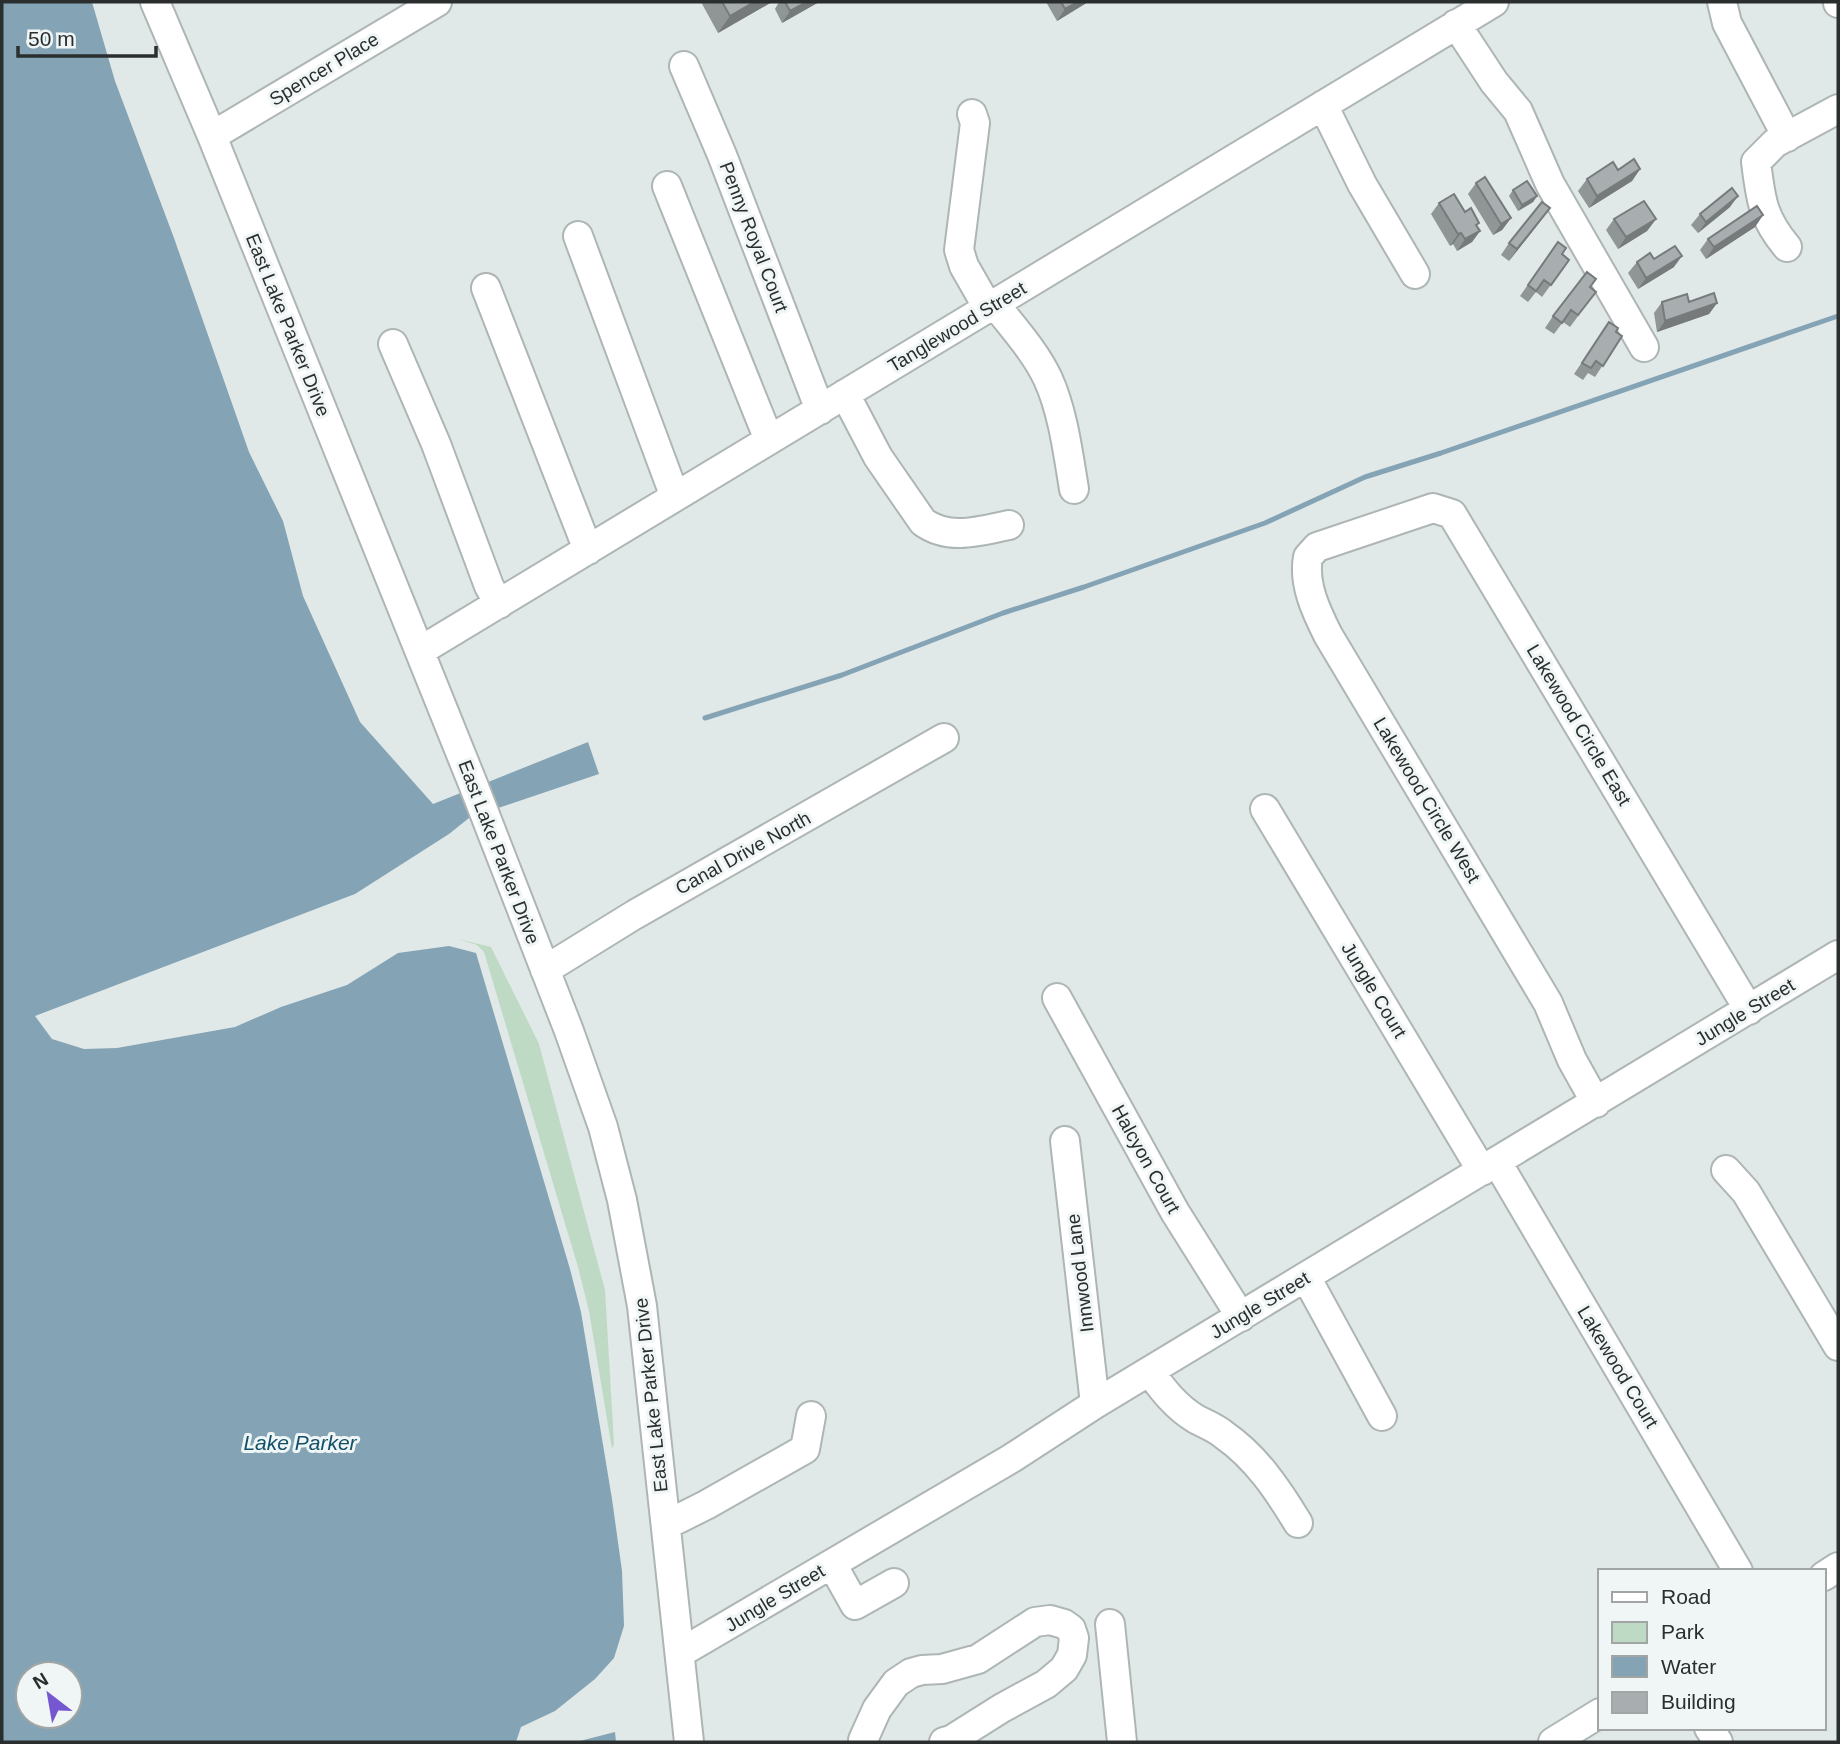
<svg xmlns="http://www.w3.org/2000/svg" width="1840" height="1744" font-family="Arial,sans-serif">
<rect width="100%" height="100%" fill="#e1e8e8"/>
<!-- green -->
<path fill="#bedac4" d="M458 939 491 947 539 1044 605 1290 614 1444 612 1449 589 1311 578 1267 484 952 477 945Z"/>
<!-- water -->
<path fill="#84a4b5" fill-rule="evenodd" d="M2 2H92L115 81 174 238 249 452 283 521 303 596 360 722 433 804 588 742 599 774 469 818 449 834 355 894 35 1016 52 1039 84 1049 117 1048 235 1027 281 1007 347 985 398 953 449 946 476 953 570 1269 581 1312 612 1499 622 1571 624 1626 614 1658 595 1679 555 1711 521 1727 516 1742H2ZM28 1674H70V1716H28Z
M615 1732 616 1742H576Z"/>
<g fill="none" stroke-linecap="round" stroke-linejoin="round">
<!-- stream -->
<path stroke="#84a4b5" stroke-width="5" d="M705 718 842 675 1003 613 1084 587 1265 523 1365 477 1441 453 1838 316"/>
<defs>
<path id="minor" d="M155 2 212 136 473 784 569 1031 603 1127 622 1200 642 1306 689 1742
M1722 2 1727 23 1787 137
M1838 2V3
M1456 24 1494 82 1518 111 1550 184 1644 347
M684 66 722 155 820 410
M1323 105 1362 184 1415 274
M972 114 975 123 959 250 964 266 988 308
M212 136 437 2
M667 186 769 440
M578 236 675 497
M1787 247C1762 217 1761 200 1756 162L1775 143 1838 109
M486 288 588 550
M995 304C1013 328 1035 351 1048 379 1063 412 1068 453 1074 489
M393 344 436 444 489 586 499 604
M845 394 878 457 923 522C949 541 980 531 1009 525
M420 651 1494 2
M1265 809 1482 1171
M545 970 634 915 944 738
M1057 998 1175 1212 1241 1317
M1596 1103 1572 1060 1548 1003 1328 635C1316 611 1303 584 1308 557L1317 547 1433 508 1452 514 1749 1010
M1065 1141 1095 1404
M1497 1162 1738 1571
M1726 1170 1746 1192 1838 1346
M1306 1277 1382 1416
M1150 1372C1163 1390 1176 1407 1196 1419 1205 1424 1216 1428 1224 1435 1256 1457 1278 1490 1298 1523
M666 1525 706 1505 805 1449 811 1416
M832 1564 855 1605 894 1583
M1824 1576 1838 1567
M1110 1624 1122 1742
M680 1653 1012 1458 1095 1404 1838 955
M1709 1728 1718 1742
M863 1740 877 1709 896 1683 911 1673 922 1670 942 1669 978 1659 1035 1622 1050 1620 1064 1624 1071 1629 1074 1638 1072 1655 1064 1669 1046 1684 1002 1708 951 1740 944 1742
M1553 1742 1600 1713"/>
</defs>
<!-- minor casing -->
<use href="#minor" stroke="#aeb5b5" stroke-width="32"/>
<!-- minor -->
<use href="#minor" stroke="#fff" stroke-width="28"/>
</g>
<!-- wall -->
<path fill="#909696" d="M701 2H772L718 33Z
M779 2H819L782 23 775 9Z
M1046 2H1088L1057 21Z
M1640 169 1632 181 1589 208 1578 191 1587 179 1618 170Z
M1476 183 1511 218 1502 230 1493 235 1468 194Z
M1513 190 1537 196 1533 202 1518 211 1509 196Z
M1439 203 1465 212 1480 231 1472 242 1457 251 1453 244 1450 246 1431 214Z
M1730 207 1698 233 1691 225 1700 214Z
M1763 215 1755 227 1706 259 1700 250 1708 239Z
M1542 219 1509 261 1501 255 1509 243Z
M1614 219H1656L1647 231 1618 249 1606 230Z
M1558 242 1562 254 1569 260 1542 297 1536 292 1528 302 1520 296Z
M1654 259 1674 267 1638 289 1628 273 1637 262Z
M1590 287 1596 292 1570 327 1563 322 1554 334 1545 328 1553 316Z
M1662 302 1717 303 1709 314 1657 332 1654 313Z
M1609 322 1616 332 1622 336 1595 377 1588 373 1583 380 1574 374Z"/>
<!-- shaded-wall -->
<path fill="#767a7a" d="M754 2H772L718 33 730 16Z
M807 2H819L782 23 790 11Z
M1078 2H1088L1057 21 1065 9Z
M1640 169 1632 181 1589 208 1597 196Z
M1537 196 1533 202 1518 211 1522 205Z
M1738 196 1730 207 1698 233 1706 222Z
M1550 208 1542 219 1509 261 1517 249Z
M1763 215 1755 227 1706 259 1714 247Z
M1511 218 1502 230 1493 235 1501 224Z
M1656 219 1647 231 1618 249 1626 237Z
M1480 231 1472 242 1457 251 1465 239Z
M1461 233 1453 244 1450 246 1458 234Z
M1682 256 1674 267 1638 289 1646 278Z
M1717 303 1709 314 1657 332 1665 321Z"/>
<!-- building -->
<path fill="#a8aeaf" stroke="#767a7a" stroke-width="2" d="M722 2H754L730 16Z
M785 2H807L790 11Z
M1061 2H1078L1065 9Z
M1634 159 1640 169 1597 196 1587 179 1613 162 1618 170Z
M1485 177 1511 218 1501 224 1476 183Z
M1527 181 1537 196 1522 205 1513 190Z
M1732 188 1738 196 1706 222 1700 214Z
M1454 194 1465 212 1471 208 1479 223 1476 225 1480 231 1465 239 1461 233 1458 234 1439 203Z
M1644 201 1656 219 1626 237 1614 219Z
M1542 202 1550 208 1517 249 1509 243Z
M1757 206 1763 215 1714 247 1708 239Z
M1558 242 1566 248 1562 254 1569 260 1551 285 1544 280 1536 291 1528 285Z
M1675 246 1682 256 1646 278 1637 262 1650 253 1654 259Z
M1587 272 1596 279 1590 287 1596 292 1578 315 1571 310 1562 323 1553 316Z
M1714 293 1717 303 1665 321 1662 302 1687 294 1689 302Z
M1609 322 1618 328 1616 332 1622 336 1603 366 1596 361 1591 368 1582 363Z"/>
<g text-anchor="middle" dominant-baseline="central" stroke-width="6" stroke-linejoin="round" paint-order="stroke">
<!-- street labels -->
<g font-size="19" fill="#2b2e2e" stroke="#eff6f5">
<text transform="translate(324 69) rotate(-31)">Spencer Place</text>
<text transform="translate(754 237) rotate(69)">Penny Royal Court</text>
<text transform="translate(288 325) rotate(68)">East Lake Parker Drive</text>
<text transform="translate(957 327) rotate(-31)">Tanglewood Street</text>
<text transform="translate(1579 725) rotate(59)">Lakewood Circle East</text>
<text transform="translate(1427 800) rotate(59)">Lakewood Circle West</text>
<text transform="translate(499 852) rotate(69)">East Lake Parker Drive</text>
<text transform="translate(743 853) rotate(-29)">Canal Drive North</text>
<text transform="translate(1374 990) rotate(59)">Jungle Court</text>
<text transform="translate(1745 1012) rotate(-31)">Jungle Street</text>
<text transform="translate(1146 1159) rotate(61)">Halcyon Court</text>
<text transform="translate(1080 1273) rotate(-97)">Innwood Lane</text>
<text transform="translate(1260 1305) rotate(-31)">Jungle Street</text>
<text transform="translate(1618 1367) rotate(59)">Lakewood Court</text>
<text transform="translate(651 1395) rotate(-96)">East Lake Parker Drive</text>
<text transform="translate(775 1598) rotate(-31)">Jungle Street</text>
</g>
<!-- water labels -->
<g font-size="21" font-style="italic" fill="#13506a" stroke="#eff6f5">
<text x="300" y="1442">Lake Parker</text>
</g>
</g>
<!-- border -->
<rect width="1840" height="1744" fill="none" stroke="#2b2e2e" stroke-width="7"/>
<!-- legend -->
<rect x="1598" y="1569" width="228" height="161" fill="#eff6f5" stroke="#a1a6a5" stroke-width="2"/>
<rect x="1612" y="1592" width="35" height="10" fill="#ffffff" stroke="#a1a6a5" stroke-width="2"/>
<text x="1661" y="1604" font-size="21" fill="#2b2e2e">Road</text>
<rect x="1612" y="1622" width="35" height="21" fill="#bedac4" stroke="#a1a6a5" stroke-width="2"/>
<text x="1661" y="1639" font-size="21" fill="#2b2e2e">Park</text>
<rect x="1612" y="1656" width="35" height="21" fill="#84a4b5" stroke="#a1a6a5" stroke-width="2"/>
<text x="1661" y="1674" font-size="21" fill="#2b2e2e">Water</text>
<rect x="1612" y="1692" width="35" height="21" fill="#a8aeaf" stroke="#a1a6a5" stroke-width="2"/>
<text x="1661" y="1709" font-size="21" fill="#2b2e2e">Building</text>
<!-- north arrow -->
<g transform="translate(49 1695) rotate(329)"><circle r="33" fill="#eff6f5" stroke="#a1a6a5" stroke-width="2"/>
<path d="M0-5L12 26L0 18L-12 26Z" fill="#7557d0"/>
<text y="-10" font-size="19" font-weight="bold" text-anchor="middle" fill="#2b2e2e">N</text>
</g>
<!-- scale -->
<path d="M18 46v10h138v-10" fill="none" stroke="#2b2e2e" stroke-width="3.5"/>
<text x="28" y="46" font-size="21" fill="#2b2e2e" stroke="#eff6f5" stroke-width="5" paint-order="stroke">50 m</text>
</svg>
